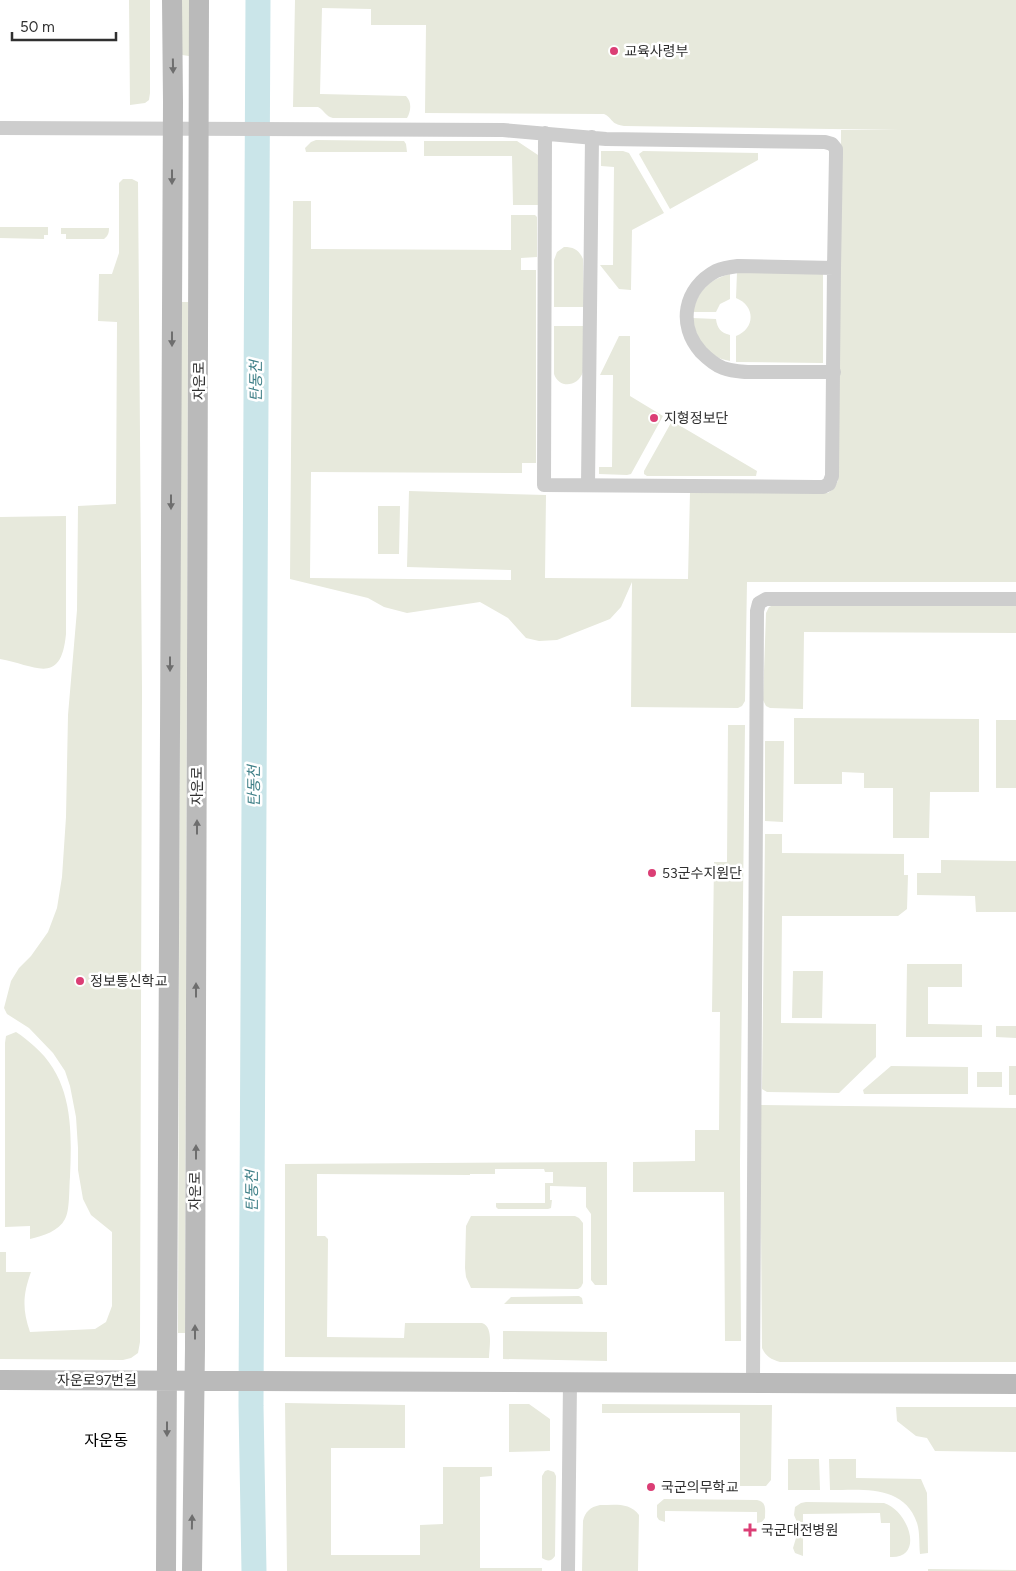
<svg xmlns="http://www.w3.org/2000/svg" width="1016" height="1571" font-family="Figtree,'Noto Sans KR',sans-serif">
<rect width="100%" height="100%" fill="#fff"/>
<!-- green -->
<path fill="#e7e9dc" d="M129 0H150V93L149 100 145 103 130 105Z
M182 0H189V56L182 55Z
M295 0H1016V582H747L745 701 742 706 738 708 631 707 632 582 621 607 610 619 557 640 539 641 526 638 508 618 480 602 407 613 384 607 368 598 290 579 293 201H311V249L511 250V215H535L537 217V257L521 258V270H536V463H522V473L311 472 310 578 511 580V570L407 567 409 491 546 495 545 578 688 579 690 492 828 493 833 489 838 481 841 130H900L624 126C610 124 613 118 604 114L425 113 426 25H371V9L322 8 320 94 406 96C412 102 411 111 407 118H333C326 117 324 110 318 107H293Z
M316 140 404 141 406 144 407 152H306L305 148 311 142Z
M424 141H517L538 155V205H513L512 156H424Z
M601 151H623L629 153 664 213 632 230 631 290 619 289 600 265H613L614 167 601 166Z
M643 151 758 153V160L670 209 640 156 639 154Z
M123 179H132L138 182 142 690 140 1342 138 1353 131 1358 123 1360 0 1359V1252H6V1272H31C23 1294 22 1309 30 1332L95 1329 106 1322 112 1306V1232L91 1215 83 1199 78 1170V1148L76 1117 70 1086 65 1071 53 1053 29 1028 7 1014 4 1008 11 981 19 968 31 956 48 932 57 908 62 877 66 817 68 715 77 610 78 506 116 504 117 322 98 321 99 274H112L119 253V183Z
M0 227H48V235H44V239L0 238Z
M61 228H109C109 233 108 236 104 239H66V234H61Z
M564 247C574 247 579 250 583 259L584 307H554V260L557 252Z
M737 272 823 274V363L736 362V336C755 329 756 306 736 298Z
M730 274V299L720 304 716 312H693C698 291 708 280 730 274Z
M181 302H188L185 1333H178Z
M692 318 716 319C717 328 721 333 730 335V361C706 357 697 340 692 318Z
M554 326H583V372C578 387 559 389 554 374Z
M619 336H630V396L663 416 631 474 627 475 599 474V467H612L613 375H600Z
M672 421 757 471 756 476H647L644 474V471Z
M378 506H400L399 554H378Z
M66 516V634C61 687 35 665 0 659V517Z
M776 604 1016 605V633L804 632 803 709 770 708 766 706 763 700 766 613 769 607Z
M794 718 979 719V792H930L929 838H893V788H864V773L842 772V784H794Z
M996 720H1016V788H996Z
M728 725H745L740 1162 741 1341H725L724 1192H633V1162L695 1161V1130H719L720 1012H712L714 862H727Z
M765 741H784L783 822 765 821Z
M765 834H782V853L904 854V875H908L907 909 898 916H782L781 1023 876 1024V1057L839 1093 767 1092 762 1089Z
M941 860 1016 861V912H976L975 896 917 895V873H941Z
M907 964H962V987H928V1024L982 1025V1037H906Z
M793 971H823L822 1018H792Z
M996 1026H1016V1038L996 1037Z
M16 1032C23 1036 28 1041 34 1046 73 1080 72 1129 70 1177 69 1187 70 1211 65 1219 59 1231 43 1236 30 1239V1226L5 1227V1043L6 1036Z
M891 1066 968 1067V1094H864L863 1090Z
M1009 1066H1016V1095H1009Z
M977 1072H1002V1087H977Z
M760 1105 1016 1108V1362H780C771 1359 766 1357 762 1348Z
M607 1162V1285H595L591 1280V1214L586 1207V1187L550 1186V1200H552L551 1208 548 1209H498L496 1207V1203H545V1183H553V1172H545L544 1169H495V1174H470V1175L317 1174V1236H325L328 1239 327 1337 404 1338 405 1323H482C494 1327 489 1348 489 1358L285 1357V1164Z
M471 1216H575L579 1218 583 1223V1283L581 1287 578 1289 471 1288 466 1277 465 1268 466 1226Z
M579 1296 582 1298 583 1304H504L511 1297Z
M503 1331 607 1332V1361L503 1359Z
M285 1403 405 1405V1448H331V1555H420V1525L443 1524V1467H492V1476L480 1477V1568H542V1571H287Z
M509 1404H529L550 1419V1451L509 1452Z
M602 1404 772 1405 771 1480 766 1486H740V1413H602Z
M896 1407H1016V1452L935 1451 927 1438 916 1436 897 1421Z
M788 1459H819L820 1490H788Z
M829 1459H856V1478L921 1479 927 1493 928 1553 920 1554C919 1544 920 1532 917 1523 904 1484 862 1490 830 1490Z
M548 1470 554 1472 556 1476 555 1556C551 1562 547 1561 542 1558V1476L545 1471Z
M664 1499 757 1500C767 1502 765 1510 765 1518L762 1522 757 1523V1512L665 1511V1522L659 1520 657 1517V1505Z
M806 1502 884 1503C909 1511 925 1559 890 1557V1523H881L880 1513 803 1514V1523L797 1522 794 1515 795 1507 801 1503Z
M600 1505C614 1505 630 1502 639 1515L638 1571H582L583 1521C585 1512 590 1507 600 1505Z
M803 1534V1556L795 1553 793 1548 796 1538Z
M928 1569 1016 1570V1571H928Z"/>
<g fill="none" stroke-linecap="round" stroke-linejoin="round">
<!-- river -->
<path stroke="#cae5e9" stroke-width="25" d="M254 1571 251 1406 258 0"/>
<!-- street -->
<path stroke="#cdcdcd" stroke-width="14" d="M0 128 503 130 606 139 825 142 832 144 836 149V154L834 268 832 476 829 484 823 487H816L544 485 545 133
M834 268 738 266C730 267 723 268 716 271 684 288 677 325 701 352 707 358 715 365 723 368 737 373 754 372 768 372 790 372 812 372 834 372
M588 485 592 137
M753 1382 757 611 759 603 766 599H1016
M568 1571 570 1381"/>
<!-- secondary -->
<path stroke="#bababa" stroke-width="20" d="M0 1380 1016 1384
M166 1571 173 102 172 0
M192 1571 195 1348 199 0"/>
</g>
<!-- one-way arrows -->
<defs><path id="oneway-solid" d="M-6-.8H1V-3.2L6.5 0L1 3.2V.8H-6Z" transform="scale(1.25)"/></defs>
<g fill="#6e6e6e">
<use href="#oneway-solid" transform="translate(173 66) rotate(89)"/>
<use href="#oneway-solid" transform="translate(172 177) rotate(90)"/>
<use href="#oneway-solid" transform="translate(172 339) rotate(90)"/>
<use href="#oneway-solid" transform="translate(171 502) rotate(90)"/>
<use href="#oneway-solid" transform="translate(170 664) rotate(90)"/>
<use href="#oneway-solid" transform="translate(197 827) rotate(-90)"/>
<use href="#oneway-solid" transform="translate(196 990) rotate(-90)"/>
<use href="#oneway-solid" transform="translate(196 1152) rotate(-90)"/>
<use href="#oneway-solid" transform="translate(195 1332) rotate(-90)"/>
<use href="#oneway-solid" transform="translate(167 1429) rotate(90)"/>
<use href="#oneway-solid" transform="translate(192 1522) rotate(-89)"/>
</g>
<!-- markers -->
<g fill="#db3e75" stroke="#fff" stroke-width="2">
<circle cx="614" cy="51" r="5"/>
<circle cx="654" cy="418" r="5"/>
<circle cx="652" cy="873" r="5"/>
<circle cx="80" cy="981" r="5"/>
<circle cx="651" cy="1487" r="5"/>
<path d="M747.5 1522.5h5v5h5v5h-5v5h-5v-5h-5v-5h5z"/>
</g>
<g text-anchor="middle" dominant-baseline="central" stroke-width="5" stroke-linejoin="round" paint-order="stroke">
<!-- poi labels -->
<g font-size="14" fill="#303030" stroke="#fff" text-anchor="start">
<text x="624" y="51">교육사령부</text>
<text x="664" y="418">지형정보단</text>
<text x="662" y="873">53군수지원단</text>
<text x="90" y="981">정보통신학교</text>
<text x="661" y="1487">국군의무학교</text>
<text x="761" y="1530">국군대전병원</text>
</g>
<!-- street labels -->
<g font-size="14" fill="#303030" stroke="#fff">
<text transform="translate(199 381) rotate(-90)">자운로</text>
<text transform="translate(197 786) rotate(-90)">자운로</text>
<text transform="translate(195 1191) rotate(-90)">자운로</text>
<text x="97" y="1380">자운로97번길</text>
</g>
<!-- water labels -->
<g font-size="15" font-style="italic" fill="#408088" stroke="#fff">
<text transform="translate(256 381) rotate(-90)">탄동천</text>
<text transform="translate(254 786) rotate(-90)">탄동천</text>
<text transform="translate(252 1191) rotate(-90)">탄동천</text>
</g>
<!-- quarter labels -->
<g font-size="16" fill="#000" stroke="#fff">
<text x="106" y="1440">자운동</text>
</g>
</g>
<!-- scale -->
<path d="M12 32v8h104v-8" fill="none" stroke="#303030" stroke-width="2.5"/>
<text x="20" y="32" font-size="15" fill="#303030" stroke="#ffffff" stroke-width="4" paint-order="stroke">50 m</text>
</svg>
